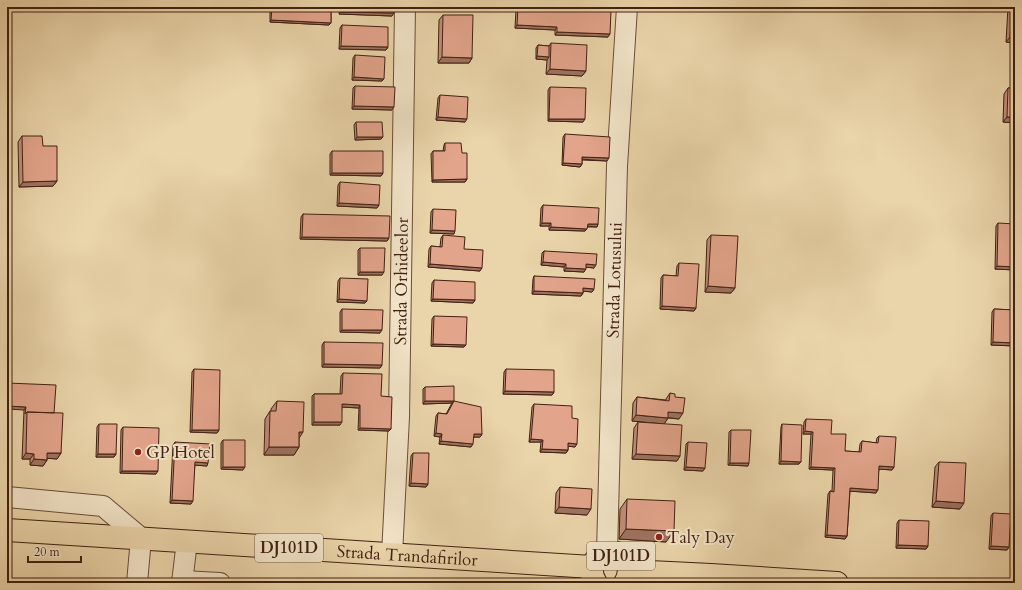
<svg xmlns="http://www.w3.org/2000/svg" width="1022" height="590" font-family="Cardo,serif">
<rect width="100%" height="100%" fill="#ead4a9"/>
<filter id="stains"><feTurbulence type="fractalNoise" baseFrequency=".005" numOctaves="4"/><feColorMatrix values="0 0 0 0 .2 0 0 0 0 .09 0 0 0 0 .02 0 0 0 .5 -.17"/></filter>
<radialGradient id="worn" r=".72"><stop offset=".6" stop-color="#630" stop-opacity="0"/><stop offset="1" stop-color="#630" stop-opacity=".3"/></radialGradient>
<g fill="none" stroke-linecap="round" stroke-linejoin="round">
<defs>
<g id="minor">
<path d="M7 497 103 506 141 538 137 583"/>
<path id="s1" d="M607 553 617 166 627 7"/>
<path id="s2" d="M392 555 399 417 405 7"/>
<path d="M182 581 220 583"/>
<path d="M182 583 187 541"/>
</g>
<g id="major">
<path id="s3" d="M7 530 592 567"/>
<path d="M629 571 711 575 837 583"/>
<path d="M596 583C579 557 620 539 628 565 630 572 628 578 625 583"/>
</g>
</defs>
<!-- minor casing -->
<use href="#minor" stroke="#6c4d38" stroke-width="22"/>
<!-- major casing -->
<use href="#major" stroke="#422013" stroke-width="24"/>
<!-- minor -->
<use href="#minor" stroke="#f1e3c7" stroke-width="20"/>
<!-- major -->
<use href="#major" stroke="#ead4a9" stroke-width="22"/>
</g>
<!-- wall -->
<path fill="#c28d78" stroke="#422013" d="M270 7H331V23L329 25 270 22Z
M340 7H394L392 16 339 14Z
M517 7H528L608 37 555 35V30L515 28 516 9Z
M1008 7H1015V43L1006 42Z
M443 15 472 58 469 63H438L439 20Z
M342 25 388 47 386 50 339 49 340 28Z
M551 43 586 71 582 76 546 74 547 60 536 59V48L538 45 549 46Z
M355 55 384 79 382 81 352 80 353 58Z
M355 86 392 110 352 109 353 88Z
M550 87 583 122 548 121V90Z
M1008 88H1015V123L1003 122 1004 94Z
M440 95 465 122 436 120 438 98Z
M356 122 383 137 381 139 355 140 354 125Z
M565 134 607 161 582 160V164L580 167 562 165 563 137Z
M22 136 43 146 57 181 53 186 19 187 18 142Z
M445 143 467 179 465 182H432L431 154 433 151H443L444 145Z
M332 151 383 173 381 176 330 175V154Z
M340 182 379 205 377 208 337 206 338 185Z
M543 205 598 224 597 227H587L585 231 549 230V226H540L541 208Z
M433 209 454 234 430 233 431 212Z
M303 214 389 238 387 241 300 239 301 217Z
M998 223 1015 270 995 269 996 226Z
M443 235 480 271 428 267 429 249 431 246 440 247 441 238Z
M711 235 735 288 731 293 705 292 707 240Z
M360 248 382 275H358V250Z
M544 251 594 268 586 267 584 272 564 271V267L541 265 542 253Z
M679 263 696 308 694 311 660 309 661 278 663 275 676 276 677 266Z
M534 276 594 289 592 292 583 291V293L581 296 532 294 533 279Z
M340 278 367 301 365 303 337 302 338 281Z
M434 280 475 300 473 303 431 301 432 283Z
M342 309 380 333 340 332V312Z
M994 309 1015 310V346L991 345 992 312Z
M434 316 464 347 431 346 432 319Z
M324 342 382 365 380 368 322 367V345Z
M194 369 219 430 217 433 190 432 192 372Z
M506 369 554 392 552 395 503 394 504 372Z
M343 373 381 396 391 429 389 431 358 430 359 408 342 407 340 425H312V396L314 394H340L341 376Z
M7 383 54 413 61 453 57 459 47 458V460L43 466 30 465V459H22L24 410Z
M425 387 454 401 482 434 480 437H474L471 447 439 444 440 437 434 436 436 416 438 413 446 414 452 403 423 404V389Z
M670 393 675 397 679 419 668 418 664 424 680 456 677 461 632 459 634 428 638 422 659 423 632 421 633 403 637 397 666 400V399Z
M277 401 299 438V447L294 455H264L265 419 270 411H271V409Z
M534 404 572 418 575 447 568 446V450L566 453 540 452 541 442H529L532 407Z
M806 419 831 434 845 451 859 452 860 444 862 441 876 443 877 438 879 436 894 467 892 470 879 469 876 493 850 491 847 536 845 539 825 537 828 494 830 491H832L833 470 809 469 811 434H803L804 422Z
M99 424 116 454 114 457H96L97 427Z
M782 424 801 462 799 464H779L781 427Z
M123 427 156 474 120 473 121 430Z
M731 430 748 466 728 465 729 432Z
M223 440 243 470 221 469V443Z
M175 442 207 466 195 465 191 504 170 503 173 445Z
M688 442 705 468 703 471 684 470 686 444Z
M413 453 428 484 426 487 409 486 411 456Z
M939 462 960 509 932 507 935 467Z
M560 487 587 515 555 513 556 493Z
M627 499 666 542 619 539 620 509Z
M993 513 1009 547 1007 550 989 549 991 516Z
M899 520 928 546 926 549 896 548 897 523Z"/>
<!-- shaded-wall -->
<path fill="#9e7361" stroke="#422013" d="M341 12 394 13 392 16 339 14Z
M271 20 331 23 329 25 270 22Z
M517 25 557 27 555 30 515 28Z
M557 32 610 34 608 37 555 35Z
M1010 37H1015V43L1006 42Z
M341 46 388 47 386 50 339 49Z
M537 56 549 57 547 60 536 59Z
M442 57 472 58 469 63H438Z
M550 69 586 71 582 76 546 74Z
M354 77 384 79 382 81 352 80Z
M354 106 394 107 392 110 352 109Z
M438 117 467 119 465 122 436 120Z
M1007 117H1015V123L1003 122Z
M549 119H585L583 122 548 121Z
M357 137H383L381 139 355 140Z
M582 157 609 158 607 161 580 159Z
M563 163 582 164 580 167 562 165Z
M332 173H383L381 176 330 175Z
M467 179 465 182H432L433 180Z
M57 181 53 186 19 187 23 182Z
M339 203 379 205 377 208 337 206Z
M542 223H551L549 226H540Z
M588 224H598L597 227 586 226Z
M551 227 587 229 585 231 549 230Z
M432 230 455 231 454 234 430 233Z
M302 237 389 238 387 241 300 239Z
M543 262 566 264 564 267 541 265Z
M430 264 482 268 480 271 428 267Z
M586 264 596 265 594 268 584 267Z
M997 266 1015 267V270L995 269Z
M566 268 586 269 584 272 564 271Z
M360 272H384L382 275H358Z
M708 286 735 288 731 293 705 292Z
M583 288 594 289 592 292 581 291Z
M534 291 583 293 581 296 532 294Z
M339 299 367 301 365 303 337 302Z
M433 299 475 300 473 303 431 301Z
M662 306 696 308 694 311 660 309Z
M342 330H382L380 333 340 332Z
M993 342 1015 343V346L991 345Z
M433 344 466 345 464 347 431 346Z
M324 364 382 365 380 368 322 367Z
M505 391 554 392 552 395 503 394Z
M425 401H454L452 403 423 404Z
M342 404 360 405 359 408 340 407Z
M7 406 26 407 24 410 7 409Z
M668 412 683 413 679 419 664 417Z
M636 415 668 418 664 424 632 421Z
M314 422H342L340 425H312Z
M360 428 391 429 389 431 358 430Z
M192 430H219L217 433 190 432Z
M805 431 813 432 811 434H803Z
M299 432H303L298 440Z
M436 433 442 434 440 437 434 436Z
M474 434H482L480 437H472Z
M531 439 543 440 541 442H529Z
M441 441 473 444 471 447 439 444Z
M568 443 577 444 575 447 566 446Z
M269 447H299L294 455H264Z
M542 449 568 450 566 453 540 452Z
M26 453 34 454 30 459H22Z
M47 453H61L57 459 43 458Z
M98 454H116L114 457H96Z
M636 454 680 456 677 461 632 459Z
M34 459 47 460 43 466 30 465Z
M781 461 801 462 799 464H779Z
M195 462 208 463 207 466 193 465Z
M730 463H749L748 466 728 465Z
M879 466 894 467 892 470 877 469Z
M223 467H245L243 470 221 469Z
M686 467 705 468 703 471 684 470Z
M811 467 835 468 833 470 809 469Z
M122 471H158L156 474 120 473Z
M411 483 428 484 426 487 409 486Z
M850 488 878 490 876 493 848 491Z
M172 500 193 501 191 504 170 503Z
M936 501 964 503 960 509 932 507Z
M559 507 591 509 587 515 555 513Z
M626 529 674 531 666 542 619 539Z
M827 535 847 536 845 539 825 537Z
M898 545 928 546 926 549 896 548Z
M991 546 1009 547 1007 550 989 549Z"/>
<!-- building -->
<path fill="#e2a48b" stroke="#422013" d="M272 7H331V23L271 20Z
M342 7H394V13L341 12Z
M518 7 611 11 610 34 557 32V27L517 25Z
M1012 7H1015V37H1010Z
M443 15H473L472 58 442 57Z
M342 25 388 27V47L341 46Z
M551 43 587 45 586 71 550 69Z
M538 45 549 46V57L537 56Z
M355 55 385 57 384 79 354 77Z
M355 86 395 87 394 107 354 106Z
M550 87 586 88 585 119H549Z
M1008 88H1015V117H1007Z
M440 95 468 97 467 119 438 117Z
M356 122H382L383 137H357Z
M565 134 610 137 609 158 582 157V164L563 163Z
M22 136H42L43 146H57V181L23 182Z
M445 143H461L462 153H467V179L433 180V151H445Z
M332 151H383V173H332Z
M340 182 380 185 379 205 339 203Z
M543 205 599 208 598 224H588L587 229 551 227V223H542Z
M433 209 456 210 455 231 432 230Z
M303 214 390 216 389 238 302 237Z
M998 223 1015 224V267L997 266Z
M443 235 465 237 464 249 483 250 482 268 430 264 431 246 442 247Z
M711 235 738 236 735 288 708 286Z
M360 248H385L384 272H360Z
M544 251 597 254 596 265 586 264V269L566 268V264L543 262Z
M679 263 699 264 696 308 662 306 663 275 678 276Z
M534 276 595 279 594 289 583 288V293L534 291Z
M340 278 368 279 367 301 339 299Z
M434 280 475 282V300L433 299Z
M342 309 383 310 382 330H342Z
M994 309 1015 310V343L993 342Z
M434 316 467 317 466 345 433 344Z
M324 342 383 343 382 365 324 364Z
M194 369 220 370 219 430H192Z
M506 369 554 370V392L505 391Z
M343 373 382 374 381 396 392 397 391 429 360 428V405L342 404V422H314V394H342Z
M7 383 56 385 54 413 27 412 25 414 26 407 7 406Z
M454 386V401H425V387Z
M670 393 675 394V397L685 398 683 413 668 412V418L636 415 637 397 669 401Z
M277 401 304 402 303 432H299V447H269L270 411H276Z
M454 401 481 407 482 434H474L473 444 441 441 442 434 436 433 438 413 447 414Z
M534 404 572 406V418L578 419 577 444 568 443V450L542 449 543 440 531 439Z
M27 412 63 413 61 453H47V460L34 459V454L26 453Z
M806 419 832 420 831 434H846L845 451 861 452 862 441 878 443 879 436 896 437 894 467 879 466 878 490 850 488 847 536 827 535 830 491 834 492 835 468 811 467 813 432 805 431Z
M638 422 682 425 680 456 636 454Z
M99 424H117L116 454H98Z
M782 424 802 425 801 462 781 461Z
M123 427 159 428 158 471H122Z
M731 430H751L749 463H730Z
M223 440H245V467H223Z
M175 442 210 444 208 463 195 462 193 501 172 500Z
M688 442 707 443 705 468 686 467Z
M413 453H429L428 484 411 483Z
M939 462 966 463 964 503 936 501Z
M560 487 592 489 591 509 559 507Z
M627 499 675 501 674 531 626 529Z
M993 513 1011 514 1009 547 991 546Z
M899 520 929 521 928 546 898 545Z"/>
<!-- markers -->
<g fill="#8f2418" stroke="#f1e3c7" stroke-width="1.5">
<circle cx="138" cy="452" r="4"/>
<circle cx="659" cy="537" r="4"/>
</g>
<g text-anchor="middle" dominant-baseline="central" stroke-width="4" stroke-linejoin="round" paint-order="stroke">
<!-- shield labels -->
<g fill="#f1e3c7" stroke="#765a49" stroke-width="1">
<rect x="255" y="534" width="68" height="28" rx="3"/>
<rect x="587" y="542" width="68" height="28" rx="3"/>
</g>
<g font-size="16" font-weight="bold" fill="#422013">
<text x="289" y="548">DJ101D</text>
<text x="621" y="556">DJ101D</text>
</g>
<!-- street labels -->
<g font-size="17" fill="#422013" stroke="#f1e3c7">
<text stroke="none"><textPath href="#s1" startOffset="273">Strada Lotusului</textPath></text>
<text stroke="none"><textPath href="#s2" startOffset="274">Strada Orhideelor</textPath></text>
<text stroke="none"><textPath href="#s3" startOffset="401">Strada Trandafirilor</textPath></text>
</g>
<!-- poi labels -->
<g font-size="17" fill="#422013" stroke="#f1e3c7" text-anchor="start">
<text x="146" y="452">GP Hotel</text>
<text x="667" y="537">Taly Day</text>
</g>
</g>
<!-- margin -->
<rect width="1022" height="590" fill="none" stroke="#ead4a9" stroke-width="24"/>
<rect x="8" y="8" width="1006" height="574" fill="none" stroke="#422013" stroke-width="2"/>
<rect x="12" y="12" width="998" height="566" fill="none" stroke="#422013"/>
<!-- scale -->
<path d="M28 556v6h53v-6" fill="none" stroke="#422013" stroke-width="2"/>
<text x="34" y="556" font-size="12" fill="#422013" stroke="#f1e3c7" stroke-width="3" paint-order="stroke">20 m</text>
<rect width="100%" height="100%" filter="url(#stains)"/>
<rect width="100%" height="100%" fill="url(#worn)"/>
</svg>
